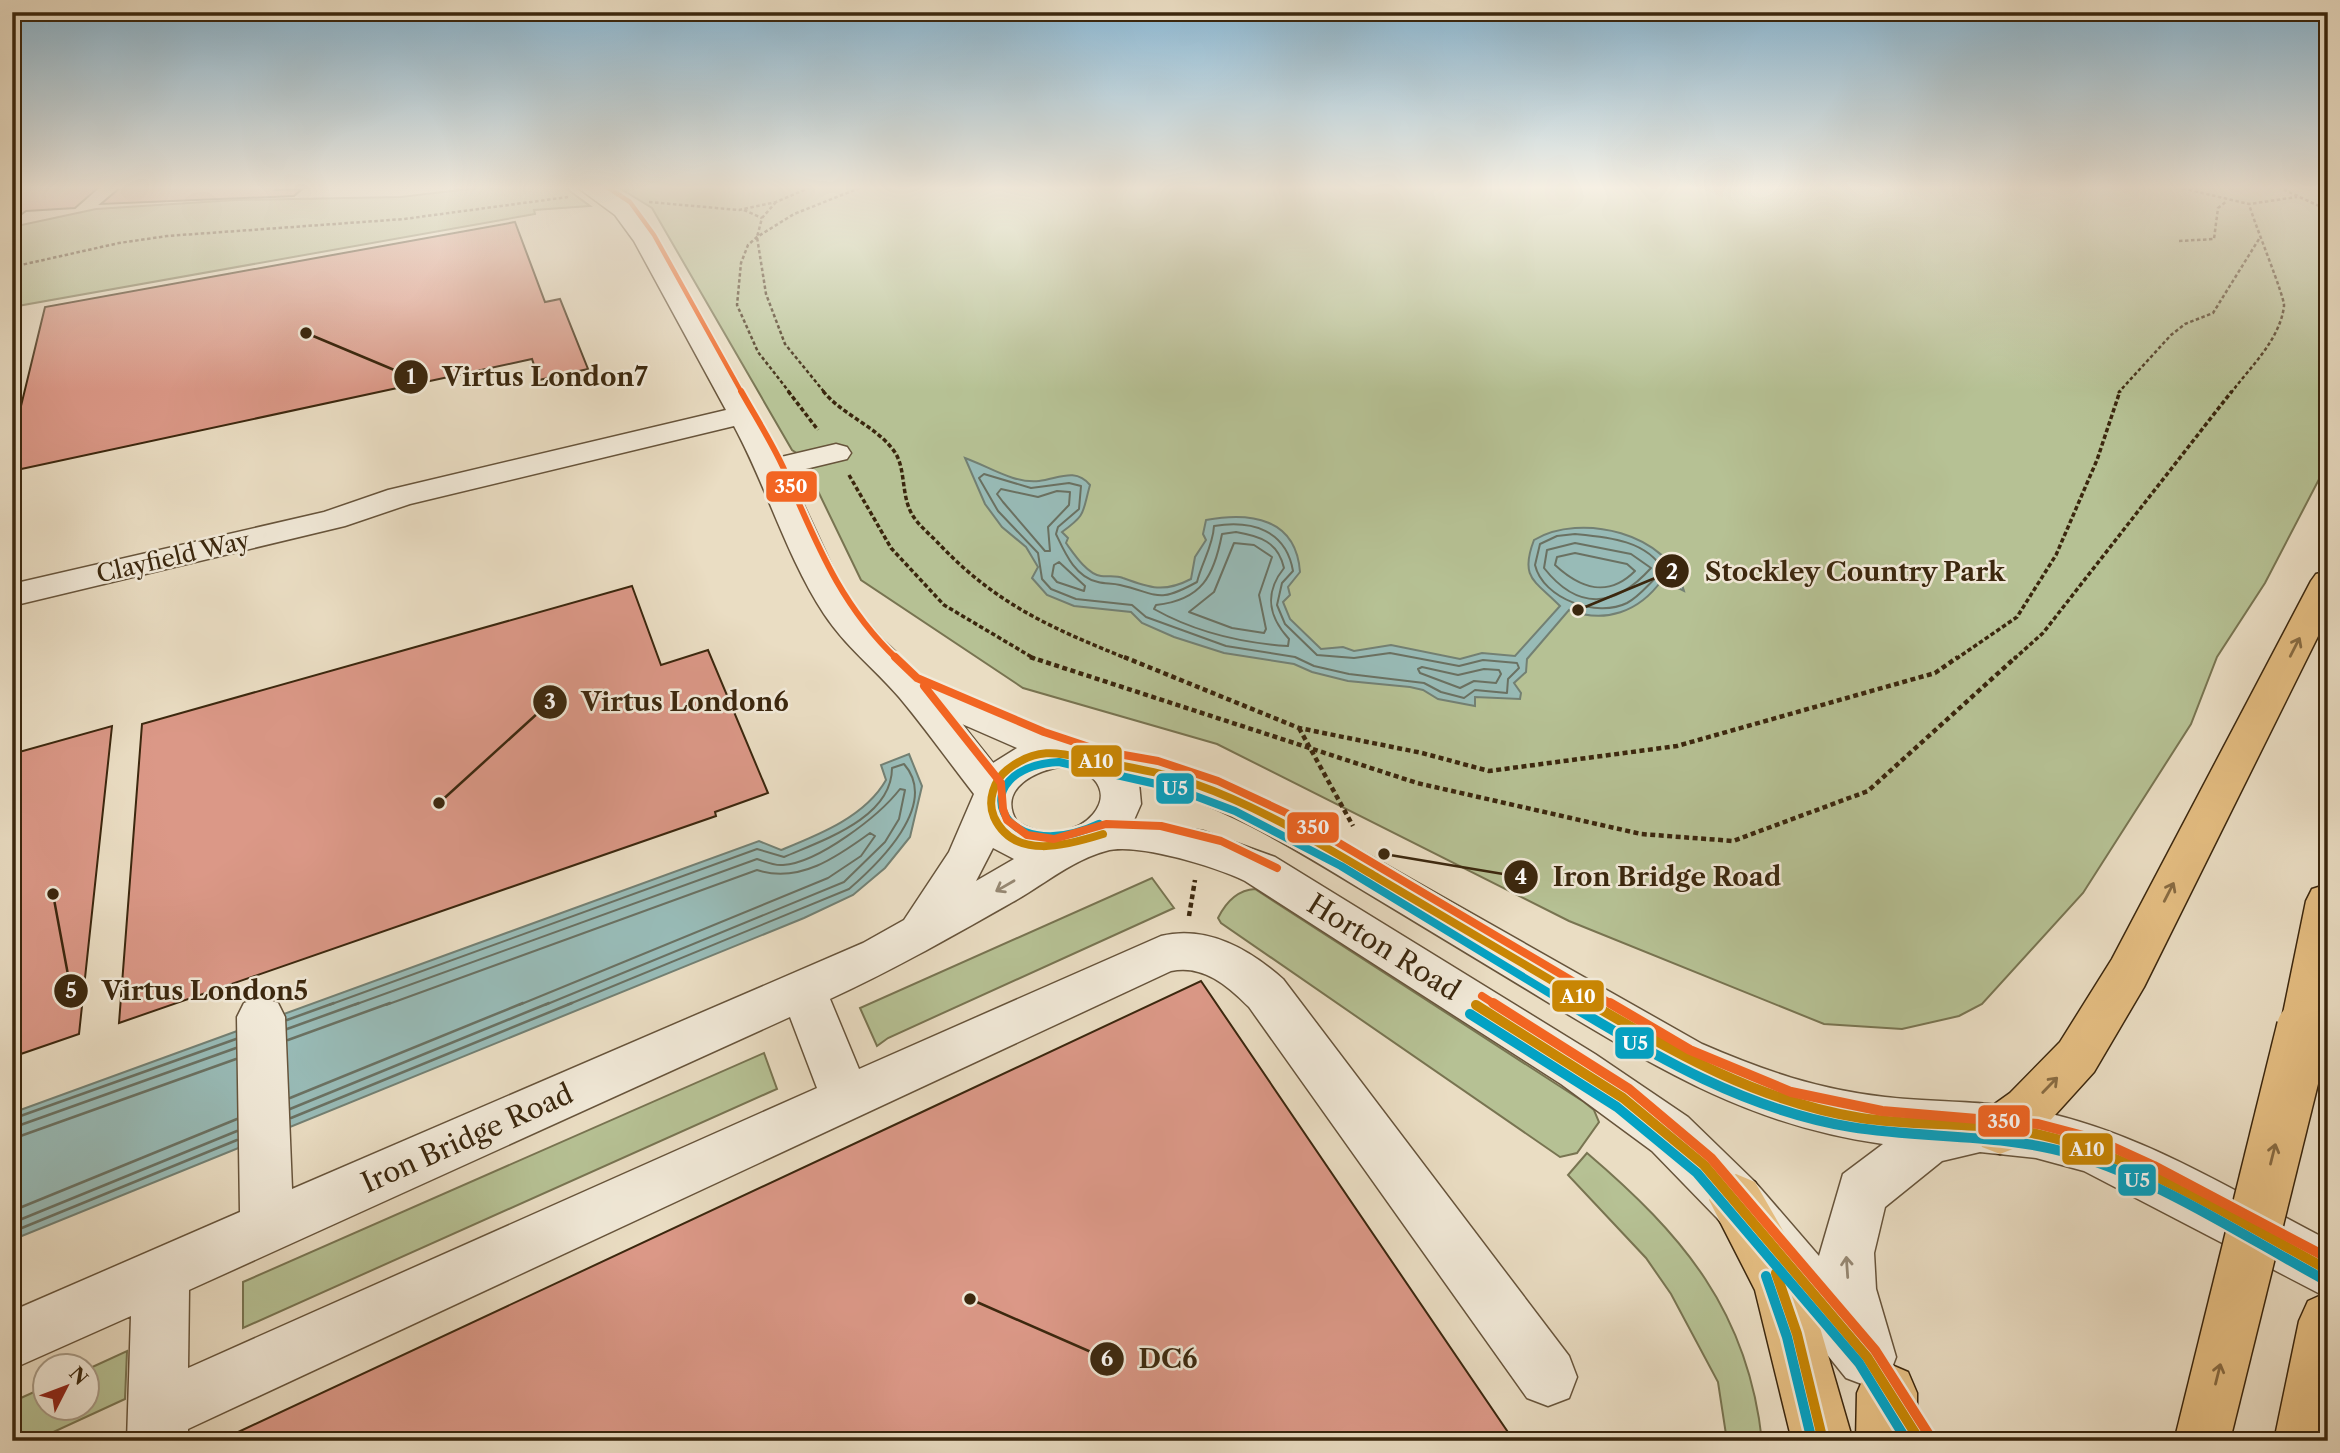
<svg xmlns="http://www.w3.org/2000/svg" width="2340" height="1453" font-family="'Libre Caslon Text',serif">
<rect width="100%" height="100%" fill="#eaddc3"/>
<filter id="stains"><feTurbulence type="fractalNoise" baseFrequency=".00286" numOctaves="4"/><feColorMatrix values="0 0 0 0 .2 0 0 0 0 .09 0 0 0 0 .02 0 0 0 .5 -.17"/></filter>
<radialGradient id="worn" r=".72"><stop offset=".6" stop-color="#630" stop-opacity="0"/><stop offset="1" stop-color="#630" stop-opacity=".3"/></radialGradient>
<!-- green -->
<path fill="#b6c194" stroke="#787451" stroke-width="2" d="M484 187H564L590 206 534 210 535 214 12 307V227L96 209 235 200 401 197Z
M618 187H2328V462L2265 583 2217 657 2191 724 2083 893 1982 1004 1959 1016 1902 1029 1824 1024 1569 921 1217 744 1023 688 861 580 801 456 792 450 652 208Z
M1152 878 1174 908 888 1038 877 1046 860 1008Z
M1255 889 1584 1102 1594 1110 1599 1122 1577 1153 1560 1157 1221 923 1218 918C1226 902 1237 890 1255 889Z
M764 1053 777 1089 770 1092 243 1328V1282Z
M1587 1153C1683 1235 1748 1311 1762 1441H1727L1718 1382 1671 1294 1646 1258 1568 1175Z
M127 1351 125 1399 34 1441H12V1402L45 1387 46 1408H88V1369Z"/>
<!-- water -->
<path fill="#98bbb7" stroke="#738073" stroke-width="2" d="M965 458C988 466 1014 484 1039 481 1058 479 1075 467 1090 485 1082 513 1087 514 1062 532L1068 538 1066 543C1074 554 1087 574 1101 576 1108 577 1116 575 1123 578 1150 588 1164 593 1191 579L1195 557 1206 540 1203 534 1206 520C1251 512 1296 518 1300 572L1288 587 1290 595 1283 602 1290 619 1321 649 1343 647 1354 651 1391 645 1460 659 1482 653 1515 656 1560 606C1536 581 1519 579 1534 540 1580 512 1670 533 1684 591L1662 580C1639 612 1605 624 1569 610L1527 659 1526 672 1514 683 1521 693 1520 699 1475 697V706L1438 699 1423 690 1410 687 1348 681 1312 672 1294 664 1224 653 1174 637 1142 623 1131 612 1074 606 1047 595 1032 578 1038 567 1026 547 1002 527 985 504Z
M909 754 922 786 910 837 885 868 853 895 804 918 12 1240V1113L759 841 781 850C818 835 865 817 886 780L881 765Z"/>
<g fill="none" stroke-linecap="round" stroke-linejoin="round">
<!-- shore-far1 -->
<path stroke="#6a7162" stroke-width="2" d="M984 474 1031 488 1069 483 1081 486 1079 509 1058 527 1056 534C1065 553 1075 577 1098 582 1105 584 1112 583 1120 585 1159 594 1157 604 1197 582 1202 562 1213 546 1214 526 1252 520 1286 530 1293 571L1282 583 1277 605 1285 624 1317 655 1354 658 1390 653 1459 666 1483 660 1517 663 1519 668 1508 679 1507 693 1475 690 1464 698 1441 692 1424 683 1349 674 1314 666 1295 657 1226 646 1146 617 1132 605 1076 599 1051 589 1042 579 1038 553 998 511 979 478Z
M1001 489 1038 497 1057 491 1070 492 1069 505 1048 527 1050 551H1045L1003 502 997 494Z
M1236 532C1260 536 1278 542 1284 568 1264 593 1268 616 1289 639L1288 646C1242 643 1195 632 1154 609L1156 605C1202 600 1214 576 1222 534Z
M1575 534C1607 537 1647 540 1664 571 1650 581 1642 595 1627 603 1597 618 1543 599 1535 565L1540 544 1557 536Z
M1234 543 1254 545 1272 557 1259 595 1266 629 1264 633 1232 628 1189 612 1214 592Z
M1575 543 1631 554 1651 568C1615 608 1578 611 1544 568L1547 550Z
M1575 553 1627 564 1635 571C1608 598 1581 589 1555 565L1557 557Z
M1059 562 1085 586 1084 591 1057 582 1052 576 1054 565Z
M1422 667 1458 675 1484 669 1499 670 1501 674 1496 683 1474 681 1460 688 1420 673 1418 669Z
M329 1005 757 849 784 857C823 840 892 818 892 768L904 764C940 805 878 864 849 889L567 1005
M354 1005 757 859C766 862 774 866 783 865 818 863 879 816 900 789L905 790 899 819 885 842 844 882 545 1005
M386 1005 757 870C799 884 837 857 870 833L875 836 861 856 828 878 519 1005"/>
<!-- shore -->
<path stroke="#6a7162" stroke-width="2.5" d="M287 1020 334 1003
M287 1029 359 1003
M288 1040 390 1003
M290 1098 523 1003
M290 1109 549 1003
M291 1118 572 1003
M12 1119 236 1039
M12 1128 236 1048
M12 1139 236 1059
M12 1211 237 1119
M12 1223 237 1131
M12 1232 237 1140"/>
</g>
<!-- building -->
<path fill="#db9887" stroke="#3b270e" stroke-width="2" d="M99 187 75 208 26 211 12 221V188Z
M121 187H278L275 190 302 189 294 196 101 204Z
M515 222 545 302 560 299 588 369 539 380 532 359 12 471V443L45 307Z
M632 586 661 665 708 650 768 793 715 812 716 816 119 1023 142 724Z
M112 726 79 1034 12 1057V754Z
M1201 981 1514 1441H219L922 1112Z"/>
<g fill="none" stroke-linecap="round" stroke-linejoin="round">
<defs>
<path id="minor" d="M577 187H603L631 205 657 240 781 457 836 444 847 447 851 453 847 459 789 473 835 573 853 605 881 638 924 679 1030 723 1082 741 1200 772 1282 806 1702 1044C1764 1071 1817 1089 1885 1097 1935 1103 1988 1100 2038 1111 2141 1132 2235 1192 2328 1240V1298L2084 1171 2036 1158 1980 1152 1942 1161 1885 1207 1874 1253 1876 1289 1896 1357 1888 1378 1867 1386 1846 1378 1717 1218 1652 1151 1561 1084 1245 881C1216 867 1136 842 1106 851 1073 860 1047 882 1018 899 956 934 895 969 830 999L859 1069 1161 936C1207 925 1249 949 1283 979L1569 1356 1577 1377 1569 1398 1548 1406 1527 1398 1249 1007C1228 986 1203 964 1171 971L188 1429V1441H127L131 1316 12 1369V1311L240 1212 237 1017 244 1003 261 997 278 1003 285 1017 292 1189 863 943 904 920 949 852 974 794C949 762 925 728 899 697 874 668 845 646 824 614 786 556 767 487 734 426L410 504 345 526 12 606V584L324 512 388 490 726 410 634 241 615 215ZM962 724 1017 748 993 763ZM1065 766C1143 782 1078 860 1017 822 996 788 1038 769 1065 766ZM1139 783C1218 801 1290 846 1359 888 1424 927 1489 966 1554 1006 1664 1072 1753 1126 1883 1144L1843 1174 1819 1256 1755 1182 1688 1117 1595 1054 1275 857 1203 831 1134 820 1141 804ZM993 848 1014 859 976 881ZM790 1017 817 1088 188 1368 189 1290Z"/>
<path id="major" d="M2328 571V616L2144 987 2094 1072 2046 1125 2018 1147 2000 1154 1982 1147 1974 1130 1982 1113 2010 1093 2060 1042 2112 959 2311 581 2316 574Z
M2328 884V1029L2321 1043 2304 1049 2287 1043 2280 1028 2306 901 2312 889Z
M1736 1174 1755 1182 1801 1262 1853 1441H1792L1755 1290 1709 1200 1717 1182Z
M2328 1292V1441H2274L2299 1321 2308 1301Z
M1887 1363 1908 1372 1917 1393V1441H1856L1857 1393 1866 1372Z"/>
</defs>
<!-- minor casing -->
<use href="#minor" stroke="#67543b" stroke-width="3"/>
<!-- major casing -->
<use href="#major" stroke="#3b270e" stroke-width="3"/>
<!-- path-far2 -->
<path stroke="#3b270e" stroke-width="2.5" stroke-dasharray="3.5 2.5" stroke-linecap="butt" d="M2177 187 2249 204 2297 197
M2278 187 2328 210
M649 202 739 210 776 202 811 187
M776 202 762 218 757 237 766 294 785 344 825 393
M744 210 762 218
M2179 241 2214 239 2218 208 2227 201
M12 267 119 243 167 236 404 219 568 197
M790 393 758 352 737 305 741 263 748 245 757 237 794 214 862 187
M2118 393 2171 335 2185 324 2213 313 2259 239
M2231 393C2250 367 2280 340 2284 306 2285 297 2254 223 2249 204"/>
<!-- path-far1 -->
<path stroke="#3b270e" stroke-width="3.5" stroke-dasharray="4.5 2.5" stroke-linecap="butt" d="M788 391 818 430
M823 391C843 416 879 427 896 454 906 472 901 497 913 516 920 527 933 537 942 547 999 606 1054 629 1128 659
M849 475 891 548 944 605 1035 659
M1956 659 2017 617 2056 555 2097 460 2120 391
M2014 659 2043 633 2232 391"/>
<!-- path -->
<path stroke="#3b270e" stroke-width="4.5" stroke-dasharray="5 3.5" stroke-linecap="butt" d="M1030 657 1417 783 1641 834 1733 841 1868 791 2016 657
M1124 657 1299 728 1422 753 1489 771 1677 746 1935 673 1958 657
M1299 728 1353 826
M1189 916 1195 880"/>
<!-- minor -->
<use href="#minor" fill="#f1e9d8" fill-rule="evenodd"/>
<!-- major -->
<use href="#major" fill="#e5be82" fill-rule="evenodd"/>
<defs>
<path id="major-bridge" d="M2202 1441 2304 1028"/>
</defs>
<!-- major-bridge casing -->
<use href="#major-bridge" stroke="#3b270e" stroke-width="57" stroke-linecap="butt"/>
<!-- major-bridge -->
<use href="#major-bridge" stroke="#e5be82" stroke-width="54"/>
<defs>
<path id="bus-1-far1" d="M1103 834C1068 845 1014 861 994 817 987 801 994 780 1007 770 1041 743 1065 755 1102 762 1134 768 1164 773 1195 784 1260 807 1319 843 1378 878 1450 920 1521 963 1593 1005"/>
<path id="bus-1" d="M1590 1003C1676 1054 1761 1102 1861 1118 1921 1127 1982 1121 2041 1135 2144 1159 2236 1220 2328 1270
M1476 1005 1623 1098 1704 1165 1867 1357 1920 1441
M1776 1273 1797 1334 1823 1441"/>
<path id="bus-2-far1" d="M1099 824C998 871 960 768 1059 762L1174 788 1235 811 1341 866 1569 1005"/>
<path id="bus-2" d="M1567 1003C1656 1057 1747 1110 1851 1127 1924 1139 2001 1133 2072 1154 2161 1181 2242 1235 2323 1279
M1470 1014 1617 1107 1697 1173 1859 1363 1907 1441
M1766 1276 1787 1337 1812 1441"/>
<path id="bus-3-far3" d="M607 187 630 202 654 235 742 393"/>
<path id="bus-3-far2" d="M741 391C755 416 771 441 783 467 815 539 838 603 897 659"/>
<path id="bus-3-far1" d="M895 657 917 678 1044 732 1101 751 1158 761 1218 781 1295 817 1613 1005
M924 686 1001 783 1003 809 1007 820 1027 835 1054 839 1106 824 1161 826 1221 841 1277 868
M1482 996 1496 1005"/>
<path id="bus-3" d="M1493 1003 1629 1089 1711 1158 1875 1350 1929 1435
M1610 1003 1690 1050 1791 1092 1882 1111 2038 1124 2095 1139 2154 1166 2328 1258"/>
</defs>
<!-- bus-1-far1 casing -->
<use href="#bus-1-far1" stroke="#f1e9d8" stroke-width="13"/>
<!-- bus-1 casing -->
<use href="#bus-1" stroke="#f1e9d8" stroke-width="15"/>
<!-- bus-2-far1 casing -->
<use href="#bus-2-far1" stroke="#f1e9d8" stroke-width="13"/>
<!-- bus-2 casing -->
<use href="#bus-2" stroke="#f1e9d8" stroke-width="15"/>
<!-- bus-3-far3 casing -->
<use href="#bus-3-far3" stroke="#f1e9d8" stroke-width="8"/>
<!-- bus-3-far2 casing -->
<use href="#bus-3-far2" stroke="#f1e9d8" stroke-width="10"/>
<!-- bus-3-far1 casing -->
<use href="#bus-3-far1" stroke="#f1e9d8" stroke-width="13"/>
<!-- bus-3 casing -->
<use href="#bus-3" stroke="#f1e9d8" stroke-width="15"/>
<!-- bus-1-far1 -->
<use href="#bus-1-far1" stroke="#c88604" stroke-width="8"/>
<!-- bus-1 -->
<use href="#bus-1" stroke="#c88604" stroke-width="10"/>
<!-- bus-2-far1 -->
<use href="#bus-2-far1" stroke="#03a2c4" stroke-width="8"/>
<!-- bus-2 -->
<use href="#bus-2" stroke="#03a2c4" stroke-width="10"/>
<!-- bus-3-far3 -->
<use href="#bus-3-far3" stroke="#f26522" stroke-width="4.5"/>
<!-- bus-3-far2 -->
<use href="#bus-3-far2" stroke="#f26522" stroke-width="6"/>
<!-- bus-3-far1 -->
<use href="#bus-3-far1" stroke="#f26522" stroke-width="8"/>
<!-- bus-3 -->
<use href="#bus-3" stroke="#f26522" stroke-width="10"/>
</g>
<!-- one-way arrows -->
<defs><path id="oneway-shaft" d="M-6 0H5M1.5-3L5.5 0L1.5 3" fill="none" stroke-width="1.6" stroke-linecap="round" stroke-linejoin="round" transform="scale(1.75)"/></defs>
<g stroke="#886b42">
<use href="#oneway-shaft" transform="translate(2295 647) rotate(-63)"/>
<use href="#oneway-shaft" transform="translate(2169 892) rotate(-63)"/>
<use href="#oneway-shaft" transform="translate(2050 1085) rotate(-46)"/>
<use href="#oneway-shaft" transform="translate(2273 1154) rotate(-76)"/>
<use href="#oneway-shaft" transform="translate(2218 1374) rotate(-76)"/>
</g>
<g stroke="#968873">
<use href="#oneway-shaft" transform="translate(1005 886) rotate(150)"/>
<use href="#oneway-shaft" transform="translate(1847 1267) rotate(-94)"/>
</g>
<!-- sky -->
<linearGradient id="sky" x2="0" y2="1"><stop stop-color="#88b7d4"/><stop offset="0.48" stop-color="#f6f0e4"/><stop offset="1" stop-color="#f6f0e4" stop-opacity="0"/></linearGradient>
<rect width="2340" height="391" fill="url(#sky)"/>
<g text-anchor="middle" dominant-baseline="central" stroke-width="5" stroke-linejoin="round" paint-order="stroke">
<!-- street labels -->
<g font-size="24" fill="#3b270e" stroke="#f1e9d8">
<text transform="translate(173 557) rotate(-13)">Clayfield Way</text>
</g>
<!-- near-street labels -->
<g font-size="28" fill="#3b270e" stroke="#f1e9d8">
<text transform="translate(1384 947) rotate(32)">Horton Road</text>
<text transform="translate(467 1138) rotate(-24)">Iron Bridge Road</text>
</g>
</g>
<!-- callouts -->
<path fill="none" stroke="#3b270e" stroke-width="2.5" d="M306 333L411 377M1578 610L1672 571M439 803L550 702M1384 854L1521 877M53 894L71 991M970 1299L1107 1359"/>
<g fill="#3b270e" stroke="#f1e9d8" stroke-width="2.5">
<circle cx="306" cy="333" r="7"/>
<circle cx="1578" cy="610" r="7"/>
<circle cx="439" cy="803" r="7"/>
<circle cx="1384" cy="854" r="7"/>
<circle cx="53" cy="894" r="7"/>
<circle cx="970" cy="1299" r="7"/>
<circle cx="411" cy="377" r="18"/>
<circle cx="1672" cy="571" r="18"/>
<circle cx="550" cy="702" r="18"/>
<circle cx="1521" cy="877" r="18"/>
<circle cx="71" cy="991" r="18"/>
<circle cx="1107" cy="1359" r="18"/>
</g>
<g font-size="21" text-anchor="middle" font-weight="bold" fill="#fff">
<text x="411" y="384">1</text>
<text x="1672" y="579">2</text>
<text x="550" y="709">3</text>
<text x="1521" y="884">4</text>
<text x="71" y="998">5</text>
<text x="1107" y="1366">6</text>
</g>
<g font-size="26" text-anchor="middle" font-weight="bold" fill="#3b270e" stroke="#f1e9d8" stroke-width="5" stroke-linejoin="round" paint-order="stroke">
<text x="545" y="386">Virtus London7</text>
<text x="1855" y="581">Stockley Country Park</text>
<text x="685" y="711">Virtus London6</text>
<text x="1667" y="886">Iron Bridge Road</text>
<text x="205" y="1000">Virtus London5</text>
<text x="1168" y="1368">DC6</text>
</g>
<g stroke="#f1e9d8" stroke-width="2.5">
<rect x="765" y="470" width="53" height="33" rx="7" fill="#f26522"/>
<rect x="1070" y="744" width="53" height="34" rx="7" fill="#c88604"/>
<rect x="1155" y="772" width="40" height="33" rx="7" fill="#03a2c4"/>
<rect x="1286" y="811" width="54" height="33" rx="7" fill="#f26522"/>
<rect x="1551" y="979" width="54" height="34" rx="7" fill="#c88604"/>
<rect x="1614" y="1026" width="41" height="34" rx="7" fill="#03a2c4"/>
<rect x="1977" y="1104" width="54" height="34" rx="7" fill="#f26522"/>
<rect x="2061" y="1132" width="53" height="34" rx="7" fill="#c88604"/>
<rect x="2117" y="1163" width="40" height="34" rx="7" fill="#03a2c4"/>
</g>
<g font-size="19" text-anchor="middle" font-weight="bold" fill="#fff">
<text x="791" y="493">350</text>
<text x="1096" y="768">A10</text>
<text x="1175" y="795">U5</text>
<text x="1313" y="834">350</text>
<text x="1578" y="1003">A10</text>
<text x="1635" y="1050">U5</text>
<text x="2004" y="1128">350</text>
<text x="2087" y="1156">A10</text>
<text x="2137" y="1187">U5</text>
</g>
<!-- margin -->
<rect width="2340" height="1453" fill="none" stroke="#eaddc3" stroke-width="42"/>
<rect x="14" y="14" width="2312" height="1425" fill="none" stroke="#3b270e" stroke-width="3.5"/>
<rect x="21" y="21" width="2298" height="1411" fill="none" stroke="#3b270e" stroke-width="2"/>
<!-- north arrow -->
<g transform="translate(66 1387) rotate(48)"><circle r="33" fill="#f1e9d8" stroke="#a89b87" stroke-width="2"/>
<path d="M0-5L12 26L0 18L-12 26Z" fill="#8f2418"/>
<text y="-10" font-size="19" font-weight="bold" text-anchor="middle" fill="#3b270e">N</text>
</g>
<rect width="100%" height="100%" filter="url(#stains)"/>
<rect width="100%" height="100%" fill="url(#worn)"/>
</svg>
